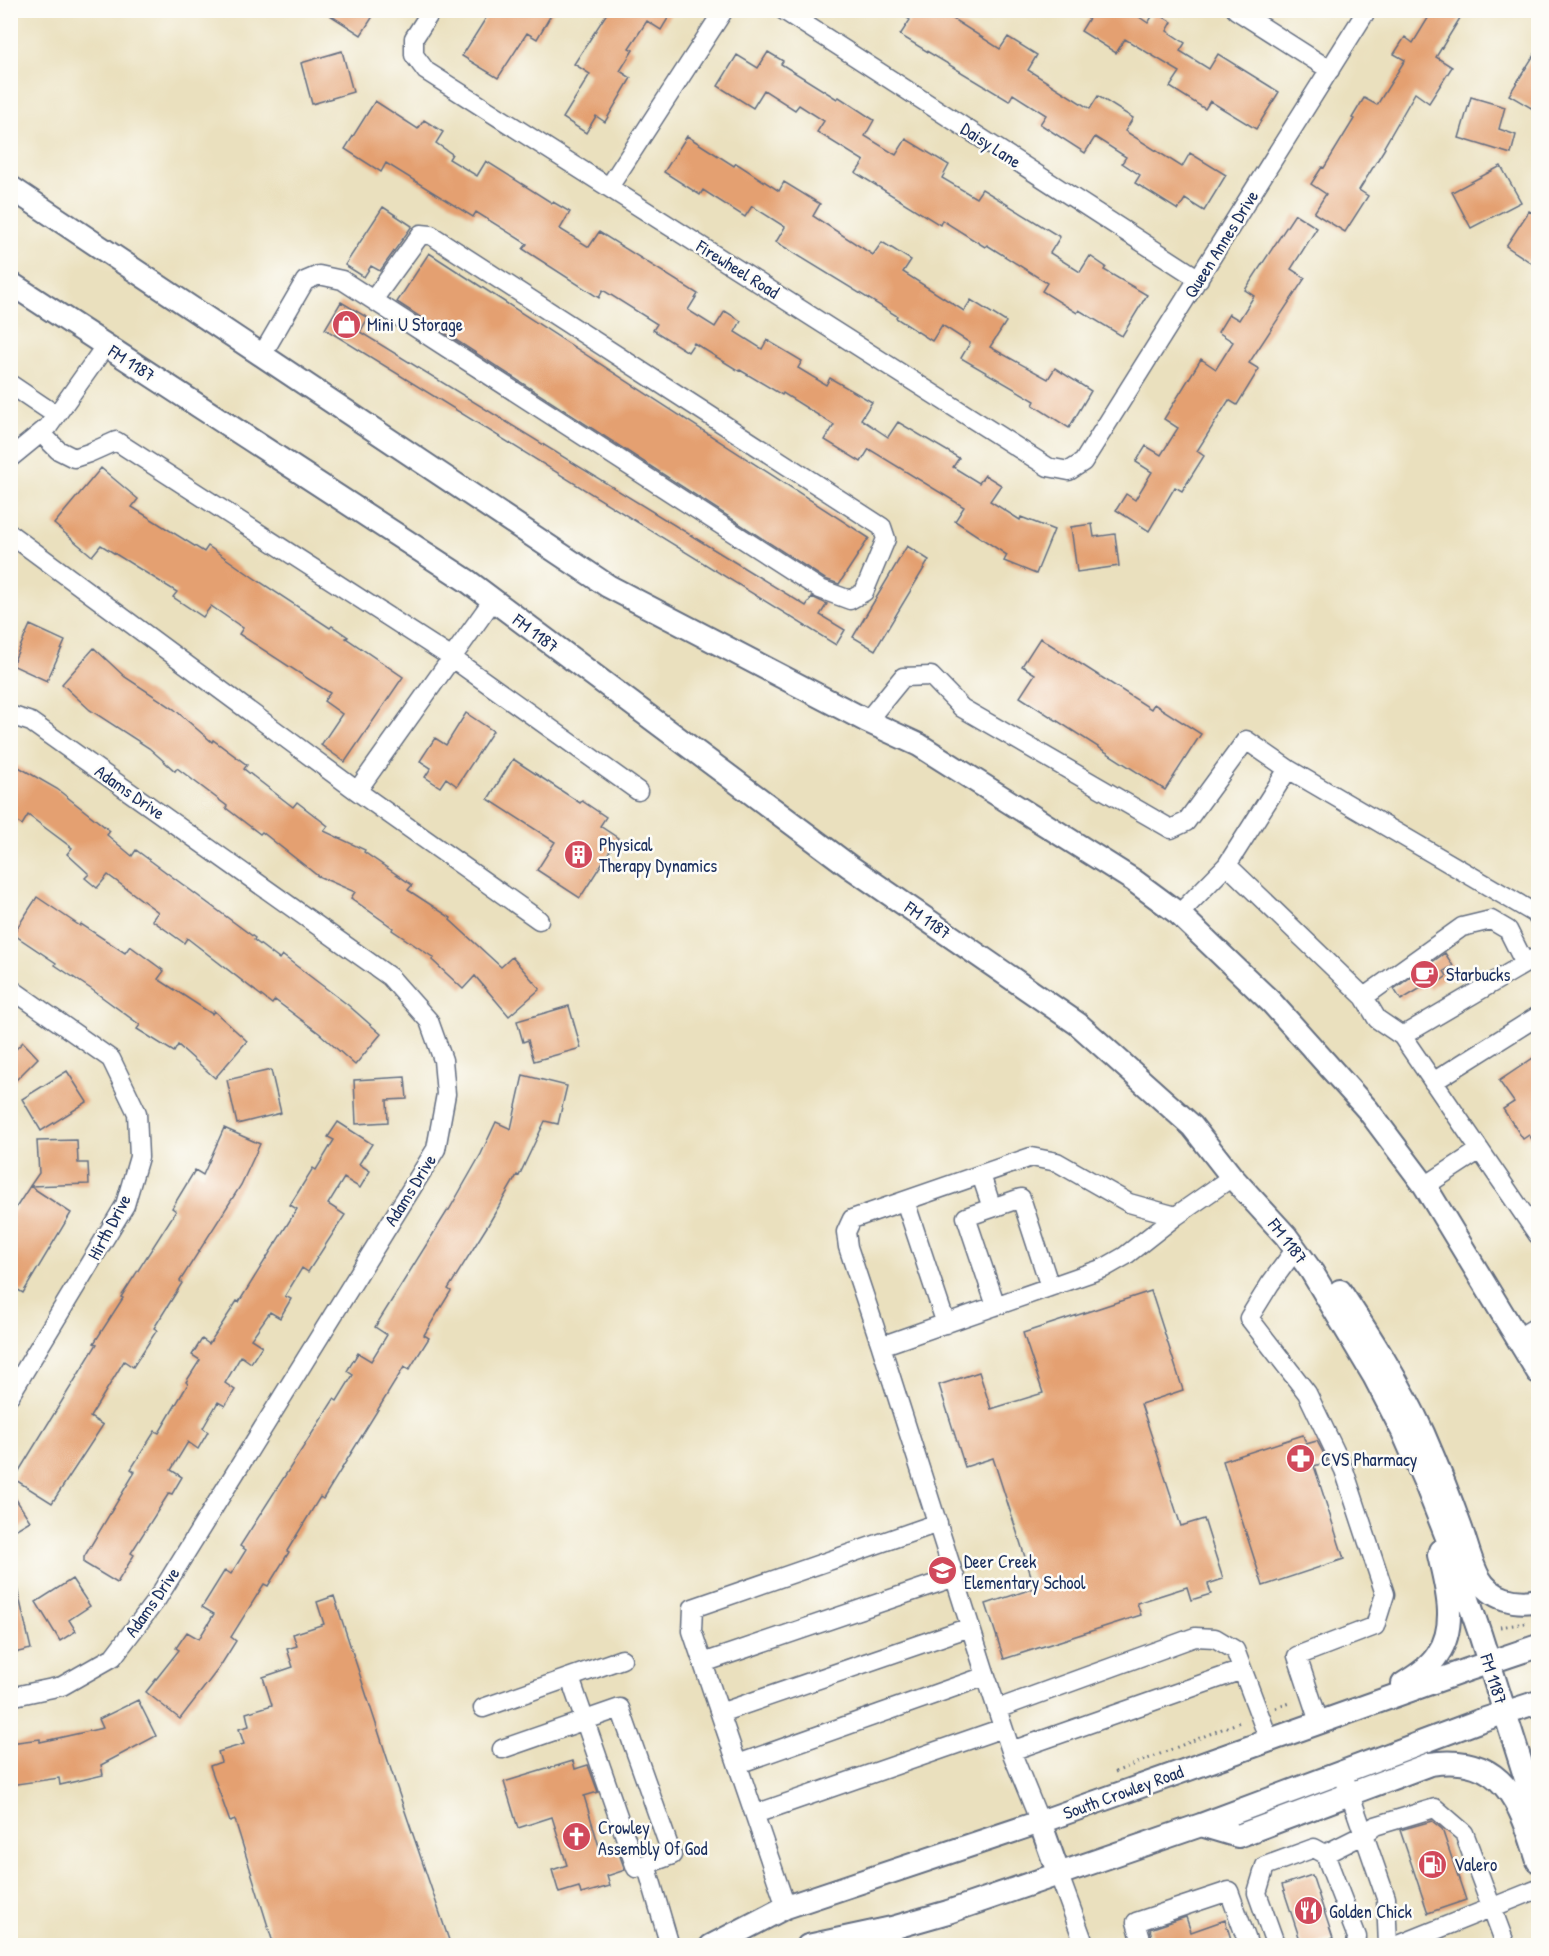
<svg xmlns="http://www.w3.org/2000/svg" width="1549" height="1956" font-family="'Patrick Hand',sans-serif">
<rect width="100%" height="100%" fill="#fdfcf7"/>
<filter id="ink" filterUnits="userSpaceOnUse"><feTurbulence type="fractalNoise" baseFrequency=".0167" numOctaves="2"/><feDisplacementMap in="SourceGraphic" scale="12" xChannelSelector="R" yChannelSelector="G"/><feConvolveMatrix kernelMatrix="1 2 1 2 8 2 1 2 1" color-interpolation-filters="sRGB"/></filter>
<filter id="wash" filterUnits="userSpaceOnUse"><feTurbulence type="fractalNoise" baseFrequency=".008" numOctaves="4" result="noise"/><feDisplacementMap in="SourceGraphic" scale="24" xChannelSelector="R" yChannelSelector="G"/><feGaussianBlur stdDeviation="1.35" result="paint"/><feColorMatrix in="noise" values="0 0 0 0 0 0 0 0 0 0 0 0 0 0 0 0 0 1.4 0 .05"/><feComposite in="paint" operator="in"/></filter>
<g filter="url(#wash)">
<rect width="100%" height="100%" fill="#eae0be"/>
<g id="blocks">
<!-- building -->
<path fill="#e4a071" d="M322 10H377L361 35Z
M491 10H554L537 39 527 33 498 78 462 56Z
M609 10H673L661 30 647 21 629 48 633 50 620 71 631 78 605 122 596 116 586 133 563 118 590 74 574 64Z
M895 10H939L1000 49 1008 37 1037 55 1028 70 1090 109 1098 96 1133 118 1125 131 1182 167 1190 153 1226 175 1204 211 1185 199 1178 210 1135 183 1140 175 1122 163 1126 157 1095 137 1085 153 1040 124 1046 115 1013 94 1009 101 900 35 910 20Z
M1094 10H1129L1148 23 1155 12 1172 22 1167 31 1185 43 1180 51 1209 69 1218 54 1279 92 1256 129 1210 101 1205 109 1170 87 1180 72 1125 39 1116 53 1081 31Z
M1433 10H1465L1436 57 1452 67 1429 103 1415 93 1384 147 1385 148 1359 190 1368 196 1345 232 1314 213 1326 194 1311 184 1322 167 1324 168 1354 119 1352 118 1364 98 1377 105 1405 60 1394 54 1405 37 1413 43Z
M1539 47V100L1533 109 1509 95Z
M342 51 353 92 312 104 301 63Z
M768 52 783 61 781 64 837 99 839 97 874 120 865 136 896 155 906 139 949 165 942 178 976 198 982 189 1060 237 1050 253 1080 272 1090 256 1106 267 1104 270 1147 295 1122 336 1079 310 1077 313 1042 291 1047 283 987 245 985 247 942 220 940 225 856 173 864 161 817 132 824 121 799 105 795 110 764 90 753 108 718 86 737 55 758 68Z
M1471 97 1505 107 1499 129 1516 135 1511 154 1459 138Z
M375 101 418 129 424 120 443 132 436 143 452 154 449 159 477 176 486 161 552 203 553 202 570 212 560 229 589 247 599 232 698 294 688 310 715 327 725 311 741 321 735 332 762 349 767 340 802 361 798 368 826 385 830 378 872 402 861 419 888 437 898 422 959 458 953 467 979 483 985 475 1001 485 990 501 1020 520 1021 517 1054 530 1036 574 1004 561 1007 555 955 521 964 507 869 449 861 462 825 440 834 425 783 393 782 395 740 370 739 371 694 343 688 352 653 330 657 324 603 290 599 298 523 249 527 244 476 212 473 217 386 163 381 172 345 149Z
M687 136 734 166 736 163 779 191 784 182 820 204 813 216 873 255 882 242 911 260 903 272 964 311 971 300 1006 322 990 347 1048 379 1055 368 1091 391 1069 428 1033 405 1035 401 961 358 970 343 942 325 932 341 896 318 897 316 776 242 785 227 752 206 745 217 703 190 700 195 664 172Z
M1501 166 1521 202 1471 228 1452 192Z
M383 207 412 226 380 271 371 266 364 277 345 265Z
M1529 211 1539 217V268L1506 246Z
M1295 214 1317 228 1291 269 1305 278 1249 363 1259 369 1237 405 1229 400 1197 451 1204 456 1182 491 1175 487 1149 531 1116 510 1126 494 1135 500 1152 472 1136 462 1146 446 1161 455 1178 428 1164 419 1201 359 1216 369 1233 342 1218 332 1229 314 1239 320 1254 296 1245 290Z
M429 253 869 538 839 584 825 579 397 302Z
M341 302 368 318 360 332 806 606 812 597 827 604 820 615 845 630 836 645 325 329Z
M101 468 138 499 132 507 204 552 208 546 257 580 330 628 332 626 348 637 346 638 403 677 345 762 321 745 342 714 324 701 330 693 239 634 243 628 211 606 203 617 173 597 177 592 101 545 92 556 54 524Z
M1092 524 1094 537 1115 534 1119 566 1077 572 1071 527Z
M907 546 929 560 875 650 853 637Z
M30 625 65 641 47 681 12 665Z
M1040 638 1151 709 1154 704 1201 734 1165 790 1020 697 1035 674 1022 666Z
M94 648 125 677 174 709 212 742 213 740 247 765 244 769 293 807 297 802 328 826 324 831 365 850 364 852 412 885 408 890 451 918 450 920 501 967 512 957 540 989 509 1016 475 976 463 989 432 960 434 958 392 930 393 928 351 898 355 892 318 876 262 832 260 834 226 808 227 806 177 768 175 771 149 748 90 710 62 684Z
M466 713 493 731 457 786 446 778 440 787 425 777 431 768 420 761 435 738 446 745Z
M513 759 580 803 582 801 606 817 600 826 618 838 580 898 537 870 555 842 488 799Z
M10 762 57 789 110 831 107 835 132 856 136 850 255 938 254 940 279 959 282 955 348 1005 381 1034 355 1065 319 1033 275 1000 272 1004 187 938 184 943 152 920 158 912 108 875 97 888 85 878 89 874 67 854 72 848 28 815 22 825 10 817Z
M37 897 80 926 81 924 125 953 130 946 164 971 158 979 212 1014 214 1011 247 1041 215 1078 178 1045 174 1052 137 1029 140 1025 91 989 55 965 56 963 13 934Z
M1445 953 1453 966 1444 971 1447 976 1429 989 1426 985 1401 1000 1394 989Z
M569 1006 581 1048 534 1061 528 1040 523 1042 517 1021Z
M23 1042 38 1058 10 1086V1055Z
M1539 1054V1149L1529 1135 1523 1139 1503 1109 1514 1102 1499 1081Z
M271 1070 281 1113 237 1124 227 1080Z
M67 1071 87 1102 41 1131 22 1099Z
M523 1075 567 1086 558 1124 545 1121 519 1176 517 1175 488 1225 448 1289 451 1291 424 1335 429 1338 409 1370 404 1367 323 1499 320 1497 287 1551 289 1552 268 1586 264 1584 231 1637 236 1641 219 1668 180 1719 146 1692 179 1650 176 1648 187 1632 199 1639 214 1614 202 1607 225 1570 231 1574 246 1550 240 1546 334 1399 337 1401 353 1375 347 1371 358 1353 371 1361 387 1335 375 1327 448 1210H449L481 1154 496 1122 511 1129Z
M405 1077 407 1099 387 1100 388 1122 356 1124 354 1080Z
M338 1122 372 1144 359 1164 370 1171 360 1188 344 1178 328 1204 345 1215 308 1272 302 1268 285 1296 291 1299 280 1318 270 1312 251 1339 262 1346 251 1363 241 1356 225 1383 235 1390 225 1406 218 1402 203 1428 208 1432 198 1449 188 1442 171 1470 182 1477 172 1494 169 1493 131 1553 134 1555 117 1583 84 1563V1557L135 1472 131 1469 155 1431 159 1433 188 1384 186 1382 200 1360 192 1355 202 1339 209 1344 237 1301 239 1302 297 1209 290 1205 313 1168 316 1170 334 1140 328 1137Z
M224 1128 260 1144 241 1185 180 1281 182 1283 154 1328 157 1330 133 1367 124 1361 90 1417 103 1425 52 1503 14 1479 97 1344 94 1343 123 1298 121 1297 176 1211 172 1208 195 1170 203 1175Z
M77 1140 78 1163H88L89 1184 30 1186 39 1173 37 1141Z
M30 1186 71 1213 23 1293 10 1285V1217Z
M1151 1291 1183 1390 1141 1404 1181 1526 1204 1519 1223 1579 1208 1584 1211 1594 1191 1600 1187 1587 1137 1603 1141 1615 1004 1659 986 1604 1035 1588 993 1458 965 1467 939 1385 979 1372 991 1409 1043 1393 1023 1333Z
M1303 1435 1306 1444 1317 1441 1325 1456 1327 1462 1314 1466 1344 1559 1263 1586 1223 1461Z
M10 1490 30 1521 10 1533Z
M72 1579 90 1606 69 1620 76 1631 60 1641 36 1602Z
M17 1588 31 1649 10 1654V1589Z
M334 1596 393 1776 451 1946H274L235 1820 230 1822 210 1766 221 1762 218 1752 244 1744 239 1729 249 1726 246 1713 272 1705 263 1677 293 1667 287 1649 297 1646 293 1634 324 1624 317 1602Z
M138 1700 156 1736 101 1765 103 1775 60 1785 59 1778 10 1785V1743L40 1739V1742L103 1728 99 1719Z
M573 1761 575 1769 588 1765 598 1792 584 1796 601 1853 617 1848 625 1870 607 1876 610 1886 581 1894 579 1887 559 1893 552 1870 567 1865 552 1817 518 1828 504 1782Z
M1432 1821 1442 1829 1466 1900 1428 1913 1400 1830Z
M1312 1875 1333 1938 1310 1946H1302L1282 1885Z
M1186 1917 1191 1932 1225 1920 1231 1939 1214 1946H1154L1150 1929Z"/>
</g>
</g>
<g filter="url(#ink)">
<use href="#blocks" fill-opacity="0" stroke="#636d80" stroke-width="1.5"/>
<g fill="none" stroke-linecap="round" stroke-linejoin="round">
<defs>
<path id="minor" d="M432 10 414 38V55L426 71 1048 467 1069 471 1083 462 1367 10
M783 10 1199 279
M1236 10 1330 70
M609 187 724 10
M262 355 305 281 319 275 342 280 820 589 850 600 864 592 886 539 882 527 431 235 421 234 373 300
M10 384 56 415
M41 433 58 450 74 458 89 453 116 441 452 658 638 791
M10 458 48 427 106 345
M10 534 357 791 539 920
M10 715 31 722 390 977 429 1021 443 1060 446 1094 436 1149 157 1599 113 1657 62 1686 10 1697
M867 721 903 677 931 676 962 708 1171 829 1186 822 1246 740 1288 769 1227 865 1364 997 1377 1019 1402 1036 1538 1235
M1288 769 1536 914 1538 918
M357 791 493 600
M1179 914 1227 865
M10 988 111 1059 137 1113 139 1157 125 1205 10 1395
M1364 997 1462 927 1491 920 1508 930 1525 964
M1402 1036 1538 956
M1433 1082 1538 1016
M981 1175 992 1208
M1425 1186 1480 1150
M905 1201 946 1324
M1295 1250 1270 1284 1249 1318 1307 1393 1344 1470 1385 1594 1375 1626 1297 1656 1319 1722
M996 1306 966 1217 1021 1198 1050 1287
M1518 1338 1538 1326
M881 1346 848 1247 846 1232 852 1219 1031 1157 1057 1162 1129 1203 1176 1216
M703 1663 955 1577
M483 1708 622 1659
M997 1709 1195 1637 1215 1638 1235 1650 1269 1740
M720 1713 970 1627
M502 1749 620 1708 672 1855 636 1868 570 1678
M1011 1751 1242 1670
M738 1764 986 1676
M1346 1783 1386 1898 1388 1946
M755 1814 1003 1728
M1040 1822 1011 1751 986 1676 881 1346 1104 1268 1125 1256 1176 1216 1232 1177
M1325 1854 1365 1834 1375 1826 1435 1808 1464 1833 1506 1946
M646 1864 670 1946
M1059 1875 1085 1946
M786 1907 692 1631 693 1608 938 1523
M1143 1946 1136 1922 1229 1891 1249 1946
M1276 1946 1257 1893 1265 1866 1314 1848 1325 1854 1357 1937 1356 1946
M1396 1946 1538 1889"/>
<path id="major" d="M10 187 608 586 867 721 919 745 1133 880 1179 914 1272 1003 1368 1110 1425 1186 1538 1372
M10 283 469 582 849 866 1078 1024 1192 1126 1232 1177 1286 1236 1312 1272 1374 1376 1403 1432 1425 1482 1446 1535 1480 1634 1538 1817
M1340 1291C1370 1336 1400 1383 1423 1433 1436 1463 1449 1495 1460 1526 1466 1542 1471 1564 1479 1578 1491 1599 1516 1605 1538 1600
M1403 1684C1416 1676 1430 1667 1438 1654 1458 1625 1446 1586 1439 1555L1440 1551
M1040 1822 1059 1875
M1201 1825 1238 1836 1430 1764C1503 1753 1520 1802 1538 1861
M711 1946 786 1907 1040 1822 1467 1670 1538 1646
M808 1946 892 1928 948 1912 1201 1825 1479 1721 1538 1702"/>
</defs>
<!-- minor casing -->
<use href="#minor" stroke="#636d80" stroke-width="21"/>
<!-- major casing -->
<use href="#major" stroke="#636d80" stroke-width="26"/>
<!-- path -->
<path stroke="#636d80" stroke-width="3" stroke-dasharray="1.5 4.5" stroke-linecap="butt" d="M1500 1627 1526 1623
M1276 1708 1293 1702
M1115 1772 1242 1721"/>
<!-- minor -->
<use href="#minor" stroke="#fff" stroke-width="18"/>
<!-- major -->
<use href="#major" stroke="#fff" stroke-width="22"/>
</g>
</g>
<!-- icons -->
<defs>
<symbol id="shop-disc" viewBox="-11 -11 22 22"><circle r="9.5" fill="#d1495b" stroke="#fdfcf7"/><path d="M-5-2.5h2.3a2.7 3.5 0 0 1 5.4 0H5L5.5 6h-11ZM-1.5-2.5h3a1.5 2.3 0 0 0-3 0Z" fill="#fff"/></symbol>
<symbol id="building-disc" viewBox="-11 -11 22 22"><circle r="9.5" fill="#d1495b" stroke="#fdfcf7"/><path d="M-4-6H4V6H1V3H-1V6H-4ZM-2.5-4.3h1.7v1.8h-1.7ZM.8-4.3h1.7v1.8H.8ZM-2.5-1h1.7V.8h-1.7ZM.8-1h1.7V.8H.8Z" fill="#fff"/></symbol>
<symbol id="cafe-disc" viewBox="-11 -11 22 22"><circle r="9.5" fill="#d1495b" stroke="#fdfcf7"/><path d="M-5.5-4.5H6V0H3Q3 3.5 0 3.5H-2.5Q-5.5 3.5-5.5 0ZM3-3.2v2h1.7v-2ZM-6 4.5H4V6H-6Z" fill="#fff"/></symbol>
<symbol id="pharmacy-disc" viewBox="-11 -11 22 22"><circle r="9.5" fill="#d1495b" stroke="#fdfcf7"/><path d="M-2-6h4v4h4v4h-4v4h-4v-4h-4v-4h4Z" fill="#fff"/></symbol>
<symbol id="school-disc" viewBox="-11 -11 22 22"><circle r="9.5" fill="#d1495b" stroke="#fdfcf7"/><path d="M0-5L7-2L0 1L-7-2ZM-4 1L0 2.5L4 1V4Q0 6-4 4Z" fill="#fff"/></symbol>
<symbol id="church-disc" viewBox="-11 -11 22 22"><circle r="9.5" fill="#d1495b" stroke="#fdfcf7"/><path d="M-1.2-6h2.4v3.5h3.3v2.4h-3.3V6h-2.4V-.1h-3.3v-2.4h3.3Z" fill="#fff"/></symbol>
<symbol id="fuel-disc" viewBox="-11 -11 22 22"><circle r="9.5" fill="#d1495b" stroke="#fdfcf7"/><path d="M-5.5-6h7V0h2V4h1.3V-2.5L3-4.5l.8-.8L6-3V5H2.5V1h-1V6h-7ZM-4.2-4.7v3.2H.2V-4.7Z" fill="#fff"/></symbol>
<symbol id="restaurant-disc" viewBox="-11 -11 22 22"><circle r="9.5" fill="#d1495b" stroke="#fdfcf7"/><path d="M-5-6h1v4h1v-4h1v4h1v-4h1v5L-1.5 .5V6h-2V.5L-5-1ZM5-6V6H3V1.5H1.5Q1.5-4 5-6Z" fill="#fff"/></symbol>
</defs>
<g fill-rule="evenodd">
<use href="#shop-disc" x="330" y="308" width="33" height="33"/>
<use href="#building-disc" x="562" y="838" width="33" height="33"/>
<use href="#cafe-disc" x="1408" y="958" width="33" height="33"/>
<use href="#pharmacy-disc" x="1284" y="1442" width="33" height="33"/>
<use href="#school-disc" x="926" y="1554" width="33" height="33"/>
<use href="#church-disc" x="560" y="1820" width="33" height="33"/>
<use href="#fuel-disc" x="1416" y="1848" width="33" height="33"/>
<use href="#restaurant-disc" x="1292" y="1894" width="33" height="33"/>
</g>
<g text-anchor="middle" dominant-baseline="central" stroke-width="5" stroke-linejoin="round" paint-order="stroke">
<!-- street labels -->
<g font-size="18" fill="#1b2f5e" stroke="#fdfcf7">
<text transform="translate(991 145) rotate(33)">Daisy Lane</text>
<text transform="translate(1221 244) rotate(-58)">Queen Annes Drive</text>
<text transform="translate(738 269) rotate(32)">Firewheel Road</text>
<text transform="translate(132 363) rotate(33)">FM 1187</text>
<text transform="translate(536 633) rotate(37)">FM 1187</text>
<text transform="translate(130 792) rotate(35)">Adams Drive</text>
<text transform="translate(928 920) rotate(35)">FM 1187</text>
<text transform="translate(410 1190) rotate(-58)">Adams Drive</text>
<text transform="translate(109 1227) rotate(-62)">Hirth Drive</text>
<text transform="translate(1288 1241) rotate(52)">FM 1187</text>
<text transform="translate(152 1602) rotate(-55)">Adams Drive</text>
<text transform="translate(1494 1679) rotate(72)">FM 1187</text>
<text transform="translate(1123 1792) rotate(-20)">South Crowley Road</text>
</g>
<!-- poi labels -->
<g font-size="18" fill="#1b2f5e" stroke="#fdfcf7" text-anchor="start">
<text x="367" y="324">Mini U Storage</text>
<text x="599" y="844">Physical<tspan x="599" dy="21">Therapy Dynamics</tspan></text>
<text x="1446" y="974">Starbucks</text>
<text x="1321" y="1459">CVS Pharmacy</text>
<text x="964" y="1561">Deer Creek<tspan x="964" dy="21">Elementary School</tspan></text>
<text x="598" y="1827">Crowley<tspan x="598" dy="21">Assembly Of God</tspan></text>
<text x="1454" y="1864">Valero</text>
<text x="1329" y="1911">Golden Chick</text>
</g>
</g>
<!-- margin -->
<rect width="1549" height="1956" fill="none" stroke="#fdfcf7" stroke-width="36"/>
</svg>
